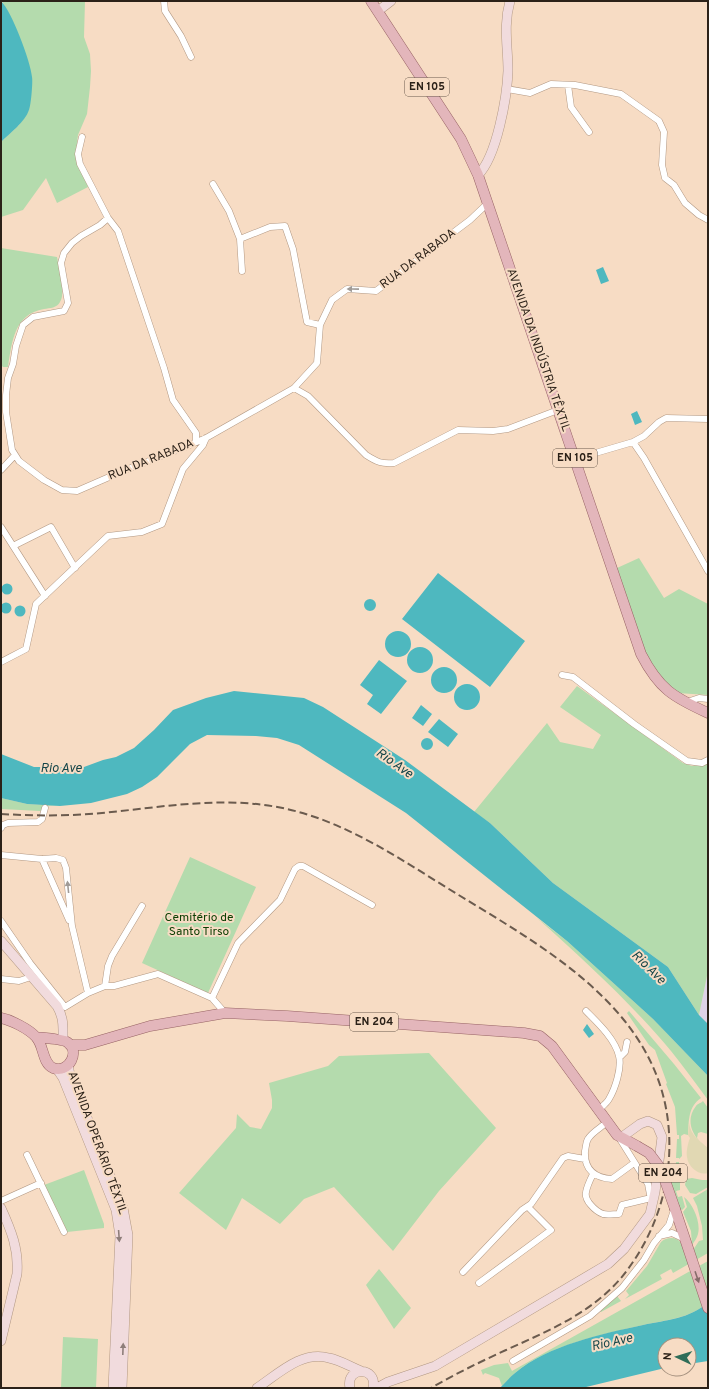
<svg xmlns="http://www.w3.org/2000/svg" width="709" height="1389" font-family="Overpass,sans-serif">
<rect width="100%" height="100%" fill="#f7dcc4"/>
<!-- education -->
<path fill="#ded2e6" d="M708 971V1024L699 1015Z"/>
<!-- green -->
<path fill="#b4dbad" d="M2 1H85L84 37 90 54 91 71 90 87 87 114 78 135 76 152 88 187 57 203 46 178 23 210 1 217V142L19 125 29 110 9 14Z
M1 248 57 257C59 268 66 293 60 302 57 308 50 308 44 309 14 314 12 342 8 367H3L1 365Z
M639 558 664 598 679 589 708 604V695L677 693 667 684 655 671 647 657 617 568Z
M577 686 683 763 692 766 708 763V971L699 1015 668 967 553 883 490 823 474 812 547 723 560 742 593 749 601 735 560 707Z
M1 798 27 804 60 806H49L40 811 1 809Z
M190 857 256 887 208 993 142 963Z
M537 918 567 941 653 1019 708 1076V1100C696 1084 684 1067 671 1051 631 1003 584 960 537 918Z
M629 1011 674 1064 701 1098C688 1107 689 1120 688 1135L684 1134 681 1136 682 1156 679 1159V1158H676L677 1139H679V1135H677L675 1107 666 1084 667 1083 655 1050 649 1045 627 1013Z
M429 1053 496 1128 439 1191 393 1251 334 1187 304 1199 280 1224 242 1198 226 1230 179 1193 236 1128 237 1114 250 1127 261 1129 272 1108V1100L269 1083 328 1066 339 1056Z
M703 1101 708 1108V1134L701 1132 698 1133 697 1138 700 1142C691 1132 686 1119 696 1106 698 1103 700 1104 703 1101Z
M676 1162H679V1167L683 1179 680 1183V1190L676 1191 678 1197 682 1196 685 1207 682 1210 680 1209 670 1182H675Z
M84 1170 104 1224V1228L67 1232 44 1185Z
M692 1178 702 1180H708V1187L696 1194 690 1193 685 1185 686 1179Z
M708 1189V1253L673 1273 671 1269 660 1275 662 1279 625 1299 629 1295 626 1291 647 1266 661 1242C666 1237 677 1236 681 1243 683 1247 684 1252 685 1256L693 1250 699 1241 703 1240 702 1226 697 1206 693 1198Z
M684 1197C693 1204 701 1222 698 1234 697 1238 694 1242 692 1245L691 1231 683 1212 687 1207Z
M708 1261V1302C690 1319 665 1320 643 1325 603 1334 546 1346 515 1373 510 1377 506 1382 502 1386L499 1378 485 1373 483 1375 481 1370 494 1365 508 1363 512 1371Z
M379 1269 411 1308 394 1329 366 1285Z
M617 1296 621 1301 601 1312 600 1311Z
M63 1337 98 1339 96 1388H61Z"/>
<!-- sand -->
<path fill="#e1d8b3" d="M689 1123C691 1136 699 1140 708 1148V1173C699 1176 688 1167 687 1157 686 1151 688 1143 690 1138L688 1135Z"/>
<!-- water -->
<path fill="#4eb8bf" d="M1 1C11 10 31 62 32 77 33 81 31 106 29 110 25 122 10 133 1 142Z
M603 267 609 281 601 284 596 270Z
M637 411 642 422 635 425 631 414Z
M438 573 525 641 490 687 402 619Z
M1.5 589a5.5 5.5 0 1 1 11 0a5.5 5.5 0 1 1-11 0Z
M364 605a6 6 0 1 1 12 0a6 6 0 1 1-12 0Z
M0.5 608a5.5 5.5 0 1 1 11 0a5.5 5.5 0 1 1-11 0Z
M14.5 611a5.5 5.5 0 1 1 11 0a5.5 5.5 0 1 1-11 0Z
M385 644a13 13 0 1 1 26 0a13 13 0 1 1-26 0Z
M407 660a13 13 0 1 1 26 0a13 13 0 1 1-26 0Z
M379 660 407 681 381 714 367 704 373 695 360 685Z
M431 680a13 13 0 1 1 26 0a13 13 0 1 1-26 0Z
M454 697a13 13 0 1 1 26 0a13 13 0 1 1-26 0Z
M234 691 304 698 323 707 405 760 490 823 553 883 668 967 699 1015 708 1024V1076L653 1019 567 941 406 813 299 745 277 738 256 736 207 735 190 744 157 777 142 787 127 794 91 803 60 806 27 804 1 798V754L34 767H84L103 760 116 757 134 748 154 730 173 710 206 698Z
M421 705 432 714 423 726 412 718Z
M439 719 458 734 448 747 428 732Z
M421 744a6 6 0 1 1 12 0a6 6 0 1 1-12 0Z
M587 1024 594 1034 589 1038 583 1030Z
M708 1302V1361L689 1364V1345H665V1368L582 1388H500C505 1383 510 1377 515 1373 548 1345 602 1334 643 1325 666 1320 690 1319 708 1302Z"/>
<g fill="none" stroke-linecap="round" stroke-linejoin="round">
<defs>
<path id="street" d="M164 1 165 11 181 36 191 57
M568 85 571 107 589 132
M507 89 530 93 551 84 575 85 621 94 659 121 664 132 662 165 665 178 674 185 685 203 699 215 708 220
M82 137 78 154 80 164 108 218 118 231 164 368 173 400 196 433V441
M213 184 229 211 240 239 242 271
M108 218 100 225 81 236 72 243 64 253 61 263 68 303 64 311 33 317 23 325 16 346 13 364 8 378 6 395V412L12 450 19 461 44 480 62 490 77 491 123 471 185 447 206 438 294 388 317 363 320 325 332 300 347 289 376 291 470 220 488 203
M240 239 270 227 285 226 293 249 307 322 320 325
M294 388 308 396 366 455C377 462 381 464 394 463L458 430 493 431 508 429 558 410
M633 442 644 458 708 571
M575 459 633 442 644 436 659 422 666 418 708 419
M1 470 15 455
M1 527 45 596
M13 546 51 527 75 568
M1 662 26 649 36 604 108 536 142 532 162 524 183 469 203 445 206 438
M562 675 573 677 634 724 687 761 702 763 708 760
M687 702 699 698 708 699
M1 828 3 825 8 823 38 822 42 819 45 808
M1 855 42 859 56 858 63 860 66 868 72 926 88 993
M42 859 69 920
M1 921 30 963 65 1007 88 993 105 986H114L158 974 212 998 225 1013
M1 979 19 981 31 977
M105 986 108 966 112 956 142 906
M212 998 238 943 280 900 295 869 299 866H303L372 905
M586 1011C598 1023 615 1039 619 1056 622 1068 615 1089 609 1099 607 1103 602 1106 599 1110
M620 1057 625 1052 627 1042
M607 1122C602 1127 592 1132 588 1139 586 1142 586 1147 585 1151 584 1169 594 1178 612 1179L634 1163
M618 1136 648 1184 651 1200
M27 1155 64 1232
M593 1174C590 1180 587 1186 586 1192 584 1200 595 1211 603 1214 607 1215 614 1214 619 1214L622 1205 651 1198
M1 1201 41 1183
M659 1236 672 1233 685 1239
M463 1272 522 1210 531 1204 563 1158 568 1156 585 1159
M479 1283 551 1230 528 1207
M513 1361 590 1316 622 1288 644 1260 654 1243 669 1225 674 1210"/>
<path id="secondary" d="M378 11 391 1
M478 175C497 156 507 97 508 71 508 46 503 26 510 1
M1 941 57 1006C64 1018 63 1027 63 1040
M68 1065 70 1075 123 1208 128 1235 122 1388
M57 1069 63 1078 116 1210 120 1236 113 1388
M1 1208C11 1230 19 1249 17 1274L1 1341
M257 1388C278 1374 302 1350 329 1358 340 1360 351 1367 361 1371
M350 1388C345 1366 378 1366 373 1388
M377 1388 388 1382 435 1366 608 1264 624 1249 650 1214 655 1192 662 1137 657 1125 648 1121 640 1124 622 1137"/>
<path id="primary" d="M371 1 461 139 478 175 641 654C659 689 673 697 708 713
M1 1018C11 1020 29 1029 36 1037 44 1045 42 1063 53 1068 69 1074 81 1051 67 1042 62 1039 43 1038 36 1037
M70 1045H85L150 1026 225 1013 287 1016 524 1033 540 1036 552 1046 617 1135 637 1146
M675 1209 708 1308"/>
</defs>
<!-- street casing -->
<use href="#street" stroke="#b29883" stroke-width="7"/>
<!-- secondary casing -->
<use href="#secondary" stroke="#b29883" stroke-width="10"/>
<!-- primary casing -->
<use href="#primary" stroke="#976364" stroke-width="11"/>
<!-- street -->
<use href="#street" stroke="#fff" stroke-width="6"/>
<!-- secondary -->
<use href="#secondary" stroke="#f1dbdd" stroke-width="9"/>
<!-- primary -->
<use href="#primary" stroke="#e3b6bb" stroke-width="10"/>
<!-- rail -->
<path stroke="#6b5b4e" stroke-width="2" stroke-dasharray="8 4" stroke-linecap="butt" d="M1 814C35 816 69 816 102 813 164 807 225 795 287 809 349 823 403 861 457 894 557 955 677 1021 669 1158 666 1202 649 1244 621 1278 590 1314 548 1331 506 1350 480 1362 455 1374 431 1388"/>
<defs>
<path id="primary-bridge" d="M637 1146 649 1153 661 1169 675 1209"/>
</defs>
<!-- primary-bridge casing -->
<use href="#primary-bridge" stroke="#976364" stroke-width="11" stroke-linecap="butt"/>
<!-- primary-bridge -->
<use href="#primary-bridge" stroke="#e3b6bb" stroke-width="10"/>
</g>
<!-- one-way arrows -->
<defs><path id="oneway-solid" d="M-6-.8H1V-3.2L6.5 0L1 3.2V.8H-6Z"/></defs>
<g fill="#a09b97">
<use href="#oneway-solid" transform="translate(353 289) rotate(-179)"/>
<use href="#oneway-solid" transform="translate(68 887) rotate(-96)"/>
</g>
<g fill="#8e7e7a">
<use href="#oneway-solid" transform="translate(119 1236) rotate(86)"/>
<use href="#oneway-solid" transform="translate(123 1349) rotate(-88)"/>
</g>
<use fill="#876c6a" href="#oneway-solid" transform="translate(697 1277) rotate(71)"/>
<g text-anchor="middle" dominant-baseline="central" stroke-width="4" stroke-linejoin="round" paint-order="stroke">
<!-- shield labels -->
<g fill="#f7dcc4" stroke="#68594c" stroke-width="1">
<rect x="405" y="78" width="44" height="18" rx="3"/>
<rect x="553" y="449" width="44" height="18" rx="3"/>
<rect x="350" y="1013" width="48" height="18" rx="3"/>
<rect x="639" y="1164" width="48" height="18" rx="3"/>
</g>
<g font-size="11" font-weight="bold" fill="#2b2118">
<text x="427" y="87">EN 105</text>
<text x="575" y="458">EN 105</text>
<text x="374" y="1022">EN 204</text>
<text x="663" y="1173">EN 204</text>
</g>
<!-- street labels -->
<g font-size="12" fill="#2b2118" stroke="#f7dcc4">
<text transform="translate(418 259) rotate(-37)">RUA DA RABADA</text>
<text transform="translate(538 350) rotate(71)">AVENIDA DA INDÚSTRIA TÊXTIL</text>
<text transform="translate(151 460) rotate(-22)">RUA DA RABADA</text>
<text transform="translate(97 1143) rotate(70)">AVENIDA OPERÁRIO TÊXTIL</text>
</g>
<!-- park labels -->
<g font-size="12" fill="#0d4004" stroke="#f7dcc4">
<text x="199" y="918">Cemitério de<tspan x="199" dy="14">Santo Tirso</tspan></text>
</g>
<!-- water labels -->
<g font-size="13" font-style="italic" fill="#164649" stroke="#f7dcc4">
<text transform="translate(394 764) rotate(35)">Rio Ave</text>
<text x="61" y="769">Rio Ave</text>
<text transform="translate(648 968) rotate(44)">Rio Ave</text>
<text transform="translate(612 1343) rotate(-13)">Rio Ave</text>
</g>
</g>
<!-- border -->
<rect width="709" height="1389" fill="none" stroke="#2b2118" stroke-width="4"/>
<!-- north arrow -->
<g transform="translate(677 1357) rotate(274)"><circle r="19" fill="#f7dcc4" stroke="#a5917f"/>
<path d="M0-3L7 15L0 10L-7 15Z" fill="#2f6d58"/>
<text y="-6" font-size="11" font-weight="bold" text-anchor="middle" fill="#2b2118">N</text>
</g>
</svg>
